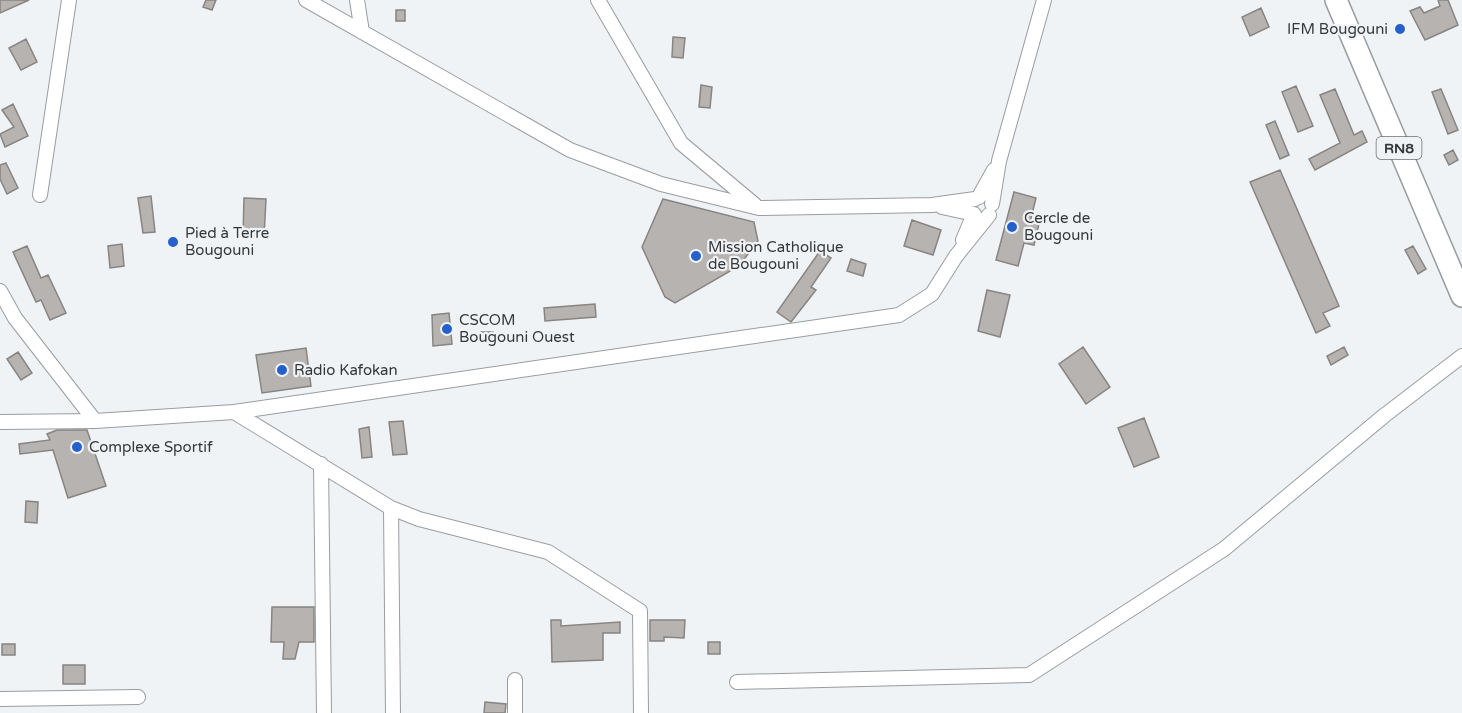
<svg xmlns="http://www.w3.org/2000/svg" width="1462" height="713" font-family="'Varela Round',sans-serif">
<rect width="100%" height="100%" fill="#eff3f6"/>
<!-- building -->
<path fill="#b7b3b0" stroke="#888481" stroke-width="1.5" d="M0 0H29L0 13Z
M206 0H216L212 10 203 7Z
M1438 0H1448L1458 25 1425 40 1410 11 1420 7 1424 13 1440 6Z
M1261 8 1269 27 1250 36 1242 17Z
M396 10H405V21H396Z
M673 37 685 38 683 58 672 57Z
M26 39 37 62 21 70 9 48Z
M701 85 712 87 710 108 699 107Z
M1296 86 1313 126 1298 132 1282 92Z
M1335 89 1354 135 1362 131 1367 142 1315 170 1309 159 1340 143 1320 95Z
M1441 89 1458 130 1448 134 1432 92Z
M13 104 28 136 5 147 0 134 14 127 2 110Z
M1275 121 1289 155 1280 159 1266 125Z
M1453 150 1458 160 1449 165 1444 155Z
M6 163 18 188 7 194 0 179V165Z
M1280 170 1339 306 1323 313 1330 326 1316 333 1250 182Z
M1014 192 1036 198 1030 222 1039 224 1034 245 1024 243 1018 266 996 260Z
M151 196 155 232 143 233 138 198Z
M244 198 266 199 264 237 243 236Z
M663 199 754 222 758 241 739 266 675 303 665 297 642 247Z
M912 220 941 230 933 255 904 246Z
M122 244 124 266 110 268 108 246Z
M27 246 41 278 48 275 66 313 50 320 41 300 36 302 13 252Z
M1413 246 1426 269 1418 274 1405 250Z
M820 251 831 258 811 287 816 290 791 322 777 312Z
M851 259 866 264 863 276 847 271Z
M987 290 1010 295 1000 337 978 331Z
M595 304 596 317 545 321 544 308Z
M449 313 452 344 433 346 432 315Z
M481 332H493V341L481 340Z
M1083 347 1110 387 1086 404 1059 364Z
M1344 347 1348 355 1331 365 1327 356Z
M306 348 311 386 262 393 256 355Z
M18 352 32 373 21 380 7 359Z
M1144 418 1159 457 1134 467 1118 428Z
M403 421 407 454 393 455 389 422Z
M369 427 372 457 362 458 359 429Z
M57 430H87L106 486 68 498 53 450 20 454 19 444 50 440 47 434Z
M26 501 38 502 37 523 25 522Z
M272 607H314V642H299L295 659H283L284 642H271Z
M551 620H561V626L620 622V633H603V660L552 662Z
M650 620H685L684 638 664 637V641H650Z
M708 642H720V654H708Z
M2 644H15V655H2Z
M63 665H85V684H63Z
M485 702 506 704 505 713H484Z"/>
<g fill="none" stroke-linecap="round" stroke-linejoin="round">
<defs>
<path id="minor" d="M306 0 570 150 661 184 759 208 932 205 975 199
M357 0 362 32
M598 0 681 143 755 205
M40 195 69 0
M979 197 994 170
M992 204 999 161 1044 0
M942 207 974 214 963 240
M0 291 15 318 95 421
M234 412 391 508 419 519 548 552 640 611 641 713
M0 422 95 421 234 412 899 315 932 294 956 256 989 215
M321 464 324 713
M391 508 393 713
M515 680V713
M737 682 1029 675 1224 549 1385 415 1462 356
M0 699 138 697"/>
<path id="primary" d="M1336 0 1462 296"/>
</defs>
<!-- minor casing -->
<use href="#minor" stroke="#9a9da0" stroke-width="16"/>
<!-- primary casing -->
<use href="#primary" stroke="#9a9da0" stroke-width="24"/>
<!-- minor -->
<use href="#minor" stroke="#fff" stroke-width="14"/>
<!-- primary -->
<use href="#primary" stroke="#fff" stroke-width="21"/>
</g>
<!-- markers -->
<g fill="#2560cd" stroke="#eff3f6" stroke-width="2">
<circle cx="1400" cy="29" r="6"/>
<circle cx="1012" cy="227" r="6"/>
<circle cx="173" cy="242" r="6"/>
<circle cx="696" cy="256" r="6"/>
<circle cx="447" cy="329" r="6"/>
<circle cx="282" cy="370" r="6"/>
<circle cx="77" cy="447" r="6"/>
</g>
<g text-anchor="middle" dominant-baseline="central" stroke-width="4.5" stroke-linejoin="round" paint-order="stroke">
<!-- shield labels -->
<rect fill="#eff3f6" stroke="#6e6f72" stroke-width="1.5" x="1376.5" y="137" width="45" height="22" rx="4.5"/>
<g font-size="14" font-weight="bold" fill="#363739">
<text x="1399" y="148">RN8</text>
</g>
<!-- poi labels -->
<g font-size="15" fill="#363739" stroke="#eff3f6" text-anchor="start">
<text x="1388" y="29" text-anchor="end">IFM Bougouni</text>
<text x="1024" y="218">Cercle de<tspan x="1024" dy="17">Bougouni</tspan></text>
<text x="185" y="233">Pied à Terre<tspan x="185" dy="17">Bougouni</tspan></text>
<text x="708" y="247">Mission Catholique<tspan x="708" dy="17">de Bougouni</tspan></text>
<text x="459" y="320">CSCOM<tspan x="459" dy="17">Bougouni Ouest</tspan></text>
<text x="294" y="370">Radio Kafokan</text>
<text x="89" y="447">Complexe Sportif</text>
</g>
</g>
</svg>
